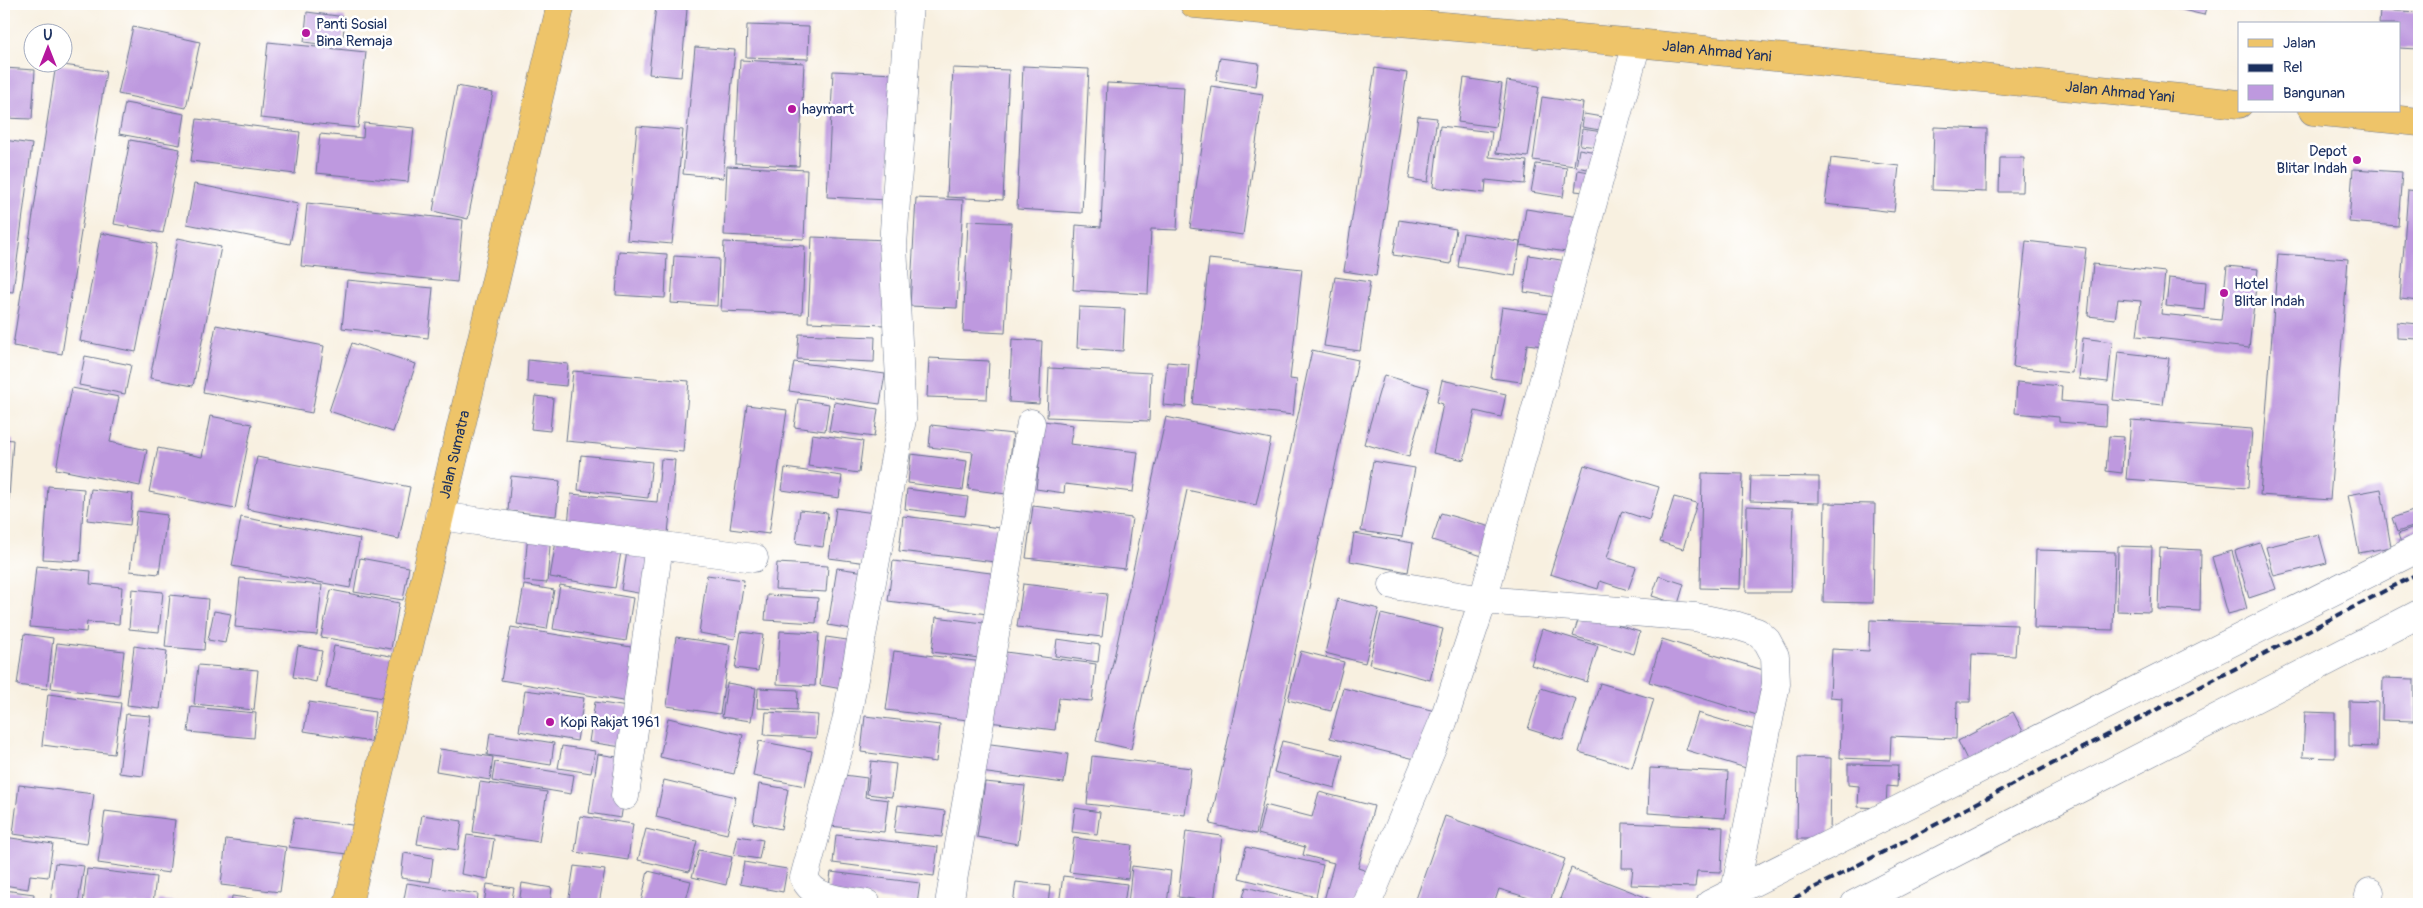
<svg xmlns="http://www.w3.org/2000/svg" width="2423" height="908" font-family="Pangolin,sans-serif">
<rect width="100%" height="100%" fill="#fff"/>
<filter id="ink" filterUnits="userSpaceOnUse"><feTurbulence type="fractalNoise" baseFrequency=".02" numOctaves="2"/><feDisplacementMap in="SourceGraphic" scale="10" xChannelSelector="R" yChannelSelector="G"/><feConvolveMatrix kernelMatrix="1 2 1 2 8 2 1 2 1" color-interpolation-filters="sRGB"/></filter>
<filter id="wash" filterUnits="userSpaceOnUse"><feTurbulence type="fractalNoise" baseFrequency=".0096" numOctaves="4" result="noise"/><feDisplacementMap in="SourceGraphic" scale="20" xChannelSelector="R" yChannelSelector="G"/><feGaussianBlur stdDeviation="1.12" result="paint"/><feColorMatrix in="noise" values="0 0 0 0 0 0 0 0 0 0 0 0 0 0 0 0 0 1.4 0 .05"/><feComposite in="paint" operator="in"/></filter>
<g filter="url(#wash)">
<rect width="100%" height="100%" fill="#f8f0e0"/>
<g id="blocks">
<!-- building -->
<path fill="#be99df" d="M2157 4H2207L2204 15Z
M656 5 687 9 681 77 649 74Z
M2380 10 2419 12V49L2399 48V24H2379Z
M307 12 345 17 342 47 304 42Z
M747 25 809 27 808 59 746 57Z
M133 27 200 42 186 108 118 94Z
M268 42 366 52 358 128 260 118Z
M695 47 735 50 723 178 683 174Z
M1220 58 1259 63 1256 86 1216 80Z
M740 60 804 63 799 166 735 163Z
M56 64 106 71 62 354 13 346Z
M1023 66 1089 69 1082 213 1017 209Z
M4 68 35 70 32 119 4 118Z
M953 68 1009 70 1003 200 947 197Z
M1375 68 1407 73 1376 276 1344 271Z
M833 71 894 74 888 200 827 197Z
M1464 78 1502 84 1496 127 1458 122Z
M1507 81 1539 86 1528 157 1496 153Z
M1107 83 1184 87 1177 230 1151 229 1148 294 1073 290 1076 225 1101 227Z
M457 86 493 93 468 219 433 211Z
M1211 86 1263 94 1243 235 1190 228Z
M1542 97 1583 103 1574 166 1533 160Z
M125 103 185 114 180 145 119 134Z
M1584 114 1614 119 1612 132 1582 127Z
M1418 116 1437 118 1428 182 1409 179Z
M197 119 300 132 295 174 191 161Z
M364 123 414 128 408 182 316 173 320 134 363 138Z
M637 126 683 130 672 244 627 240Z
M1440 126 1492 132 1489 157 1527 161 1525 184 1486 180 1485 193 1433 187Z
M1934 127 1987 129 1986 192 1932 190Z
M1582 129 1609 133 1607 148 1580 145Z
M4 140 32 144 13 292 4 291Z
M130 140 180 149 163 233 114 224Z
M1579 149 1602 153 1599 171 1576 167Z
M1831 158 1899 166 1894 212 1825 204Z
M2000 158H2024L2023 192H1999Z
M1536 164 1567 168 1563 197 1531 192Z
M727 166 807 170 804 239 724 235Z
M2353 169 2402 172 2398 226 2349 222Z
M1578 170 1596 173 1593 193 1575 191Z
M194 184 298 204 290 244 187 224Z
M2408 190 2419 191V301L2400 299Z
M916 198 963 200 957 308 910 306Z
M307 203 463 220 457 282 301 266Z
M1526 209 1579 217 1573 253 1520 245Z
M1399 220 1456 229 1451 264 1393 255Z
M968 221 1011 223 1005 333 963 331Z
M101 233 157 244 136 352 80 341Z
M1463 233 1520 242 1515 276 1458 267Z
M812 237 888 240 885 325 808 322Z
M178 238 221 247 193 386 150 378Z
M2026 241 2086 248 2072 373 2013 367Z
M724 242 805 246 802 314 721 311Z
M619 251 667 254 665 298 616 295Z
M2278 254 2348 259 2330 500 2260 495Z
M1529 255 1567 261 1561 298 1524 292Z
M674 256 719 259 717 306 671 303Z
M1209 259 1302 269 1290 379 1297 380 1293 415 1193 404Z
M2093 264 2165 272 2161 314 2221 320 2227 266 2258 269 2249 348 2137 336 2141 301 2118 299 2115 319 2088 316Z
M1335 277 1370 282 1360 351 1324 346Z
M2169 278 2206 282 2204 310 2166 306Z
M347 280 433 288 428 338 342 328Z
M1079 307 1125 309 1123 351 1077 348Z
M1502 307 1555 315 1550 347 1527 344 1521 382 1491 378Z
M2397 322 2419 324V339L2397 338Z
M216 325 324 346 312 413 203 392Z
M799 334 875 337 874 362 797 359Z
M2083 338 2112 342 2108 382 2079 379Z
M1012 339 1042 341 1039 404 1009 402Z
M352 343 416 364 393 432 329 411Z
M1312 350 1358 360 1256 834 1210 824Z
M2118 352 2169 358 2163 405 2113 400Z
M85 356 131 365 125 394 79 385Z
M929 358 989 361 987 399 927 397Z
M528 360 568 364 566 386 527 382Z
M794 362 885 374 880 404 789 391Z
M1167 362 1189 364 1186 407 1163 405Z
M1049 368 1151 373 1149 421 1047 417Z
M573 371 689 381 683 452 566 441Z
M1384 375 1429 388 1409 457 1364 444Z
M1442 380 1506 394 1501 417 1475 411 1464 460 1433 453 1443 404 1437 402Z
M2017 382 2062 386 2061 401 2107 405 2106 426 2059 422V417L2015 413Z
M72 388 119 397 110 442 147 450 140 486 56 469Z
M535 396 553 398 550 431 531 429Z
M798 399 829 404 825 431 794 427Z
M834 402 878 409 874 437 829 431Z
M747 405 787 410 769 534 730 529Z
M210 416 252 424 235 509 149 492 158 448 202 457Z
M1166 417 1271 439 1256 505 1187 490 1131 749 1096 741Z
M2131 420 2252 429 2248 488 2126 479Z
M1044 421 1073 425 1070 444 1138 452 1133 492 1065 484 1064 493 1036 489Z
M931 425 1013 434 1006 494 968 489 973 452 929 447Z
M812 434 863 441 859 473 808 466Z
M2109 436 2124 437 2122 473 2106 471Z
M4 439 13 440 7 526H4Z
M911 454 967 461 963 490 908 483Z
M581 455 652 462 648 498 578 490Z
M257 457 410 487 399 539 247 509Z
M661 459 675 460 668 534 568 525 571 494 657 502Z
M1373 461 1415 468 1402 537 1361 531Z
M1584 465 1659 487 1649 520 1622 511 1607 558 1636 567 1628 590 1600 581 1598 589 1550 574Z
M785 468 842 476 839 498 782 490Z
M1702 473 1743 474 1740 589 1700 588Z
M511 476 560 481 556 516 508 511Z
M1751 476 1819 477V503L1750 501Z
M48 486 84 489 80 561 43 559Z
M91 489 133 494 130 525 87 520Z
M907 489 968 497 965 516 905 509Z
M2381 489 2391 547 2359 553 2348 495Z
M1674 497 1697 503 1683 549 1660 542Z
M1825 503 1875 504 1873 603 1823 602Z
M1033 506 1132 518 1125 569 1026 558Z
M1747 506 1793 508 1791 592H1746Z
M836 508 875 513 867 563 829 558Z
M2419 509V525L2397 532 2392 518Z
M800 510 828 513 823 547 796 543Z
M137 511 167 515 159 574 130 571Z
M1441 513 1491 527 1482 556 1432 540Z
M903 516 1009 529 1004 563 899 551Z
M241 517 360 539 350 588 232 566Z
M2419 526V543L2403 549 2398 534Z
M528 532 551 534 547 583 524 581Z
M1354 533 1413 543 1408 572 1350 561Z
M2319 534 2327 563 2274 576 2266 547Z
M557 535 622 546 615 588 550 577Z
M2260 543 2276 589 2249 598 2235 551Z
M628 545 657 550 649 595 621 590Z
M2118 546 2152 547 2150 612 2117 611Z
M2160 548 2201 550 2200 611 2158 609Z
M2036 550 2115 552 2113 630 2034 628Z
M2232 551 2247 609 2228 614 2212 557Z
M360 558 409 567 403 600 354 592Z
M893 561 999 574 995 615 888 601Z
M777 563 828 566 826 592 775 589Z
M36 566 91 571 90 584 122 587 119 624 87 622 86 632 30 627Z
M837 568 865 572 857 630 828 625Z
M707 575 744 580 735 639 699 633Z
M1659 576 1684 584 1678 604 1652 596Z
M240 578 322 585 317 635 235 627Z
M1023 584 1107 594 1102 637 1017 627Z
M524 585 554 590 547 629 517 624Z
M560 585 633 598 626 641 553 629Z
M132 589 163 592 159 632 129 629Z
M331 590 399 603 391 649 321 637Z
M170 595 208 599 204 650 165 647Z
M767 595 818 598 816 623 765 620Z
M1338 599 1379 609 1365 663 1325 653Z
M214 611 231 614 225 643 208 640Z
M1381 614 1443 629 1430 680 1369 664Z
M1580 614 1640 632 1634 654 1573 636Z
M936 617 991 624 987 659 932 652Z
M1870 620 2017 625 2015 656 1972 654 1970 702H1957L1956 739 1891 736 1890 760 1840 758 1842 698 1830 697 1832 649 1869 651Z
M511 627 643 649 634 703 501 680Z
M1542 629 1598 646 1587 682 1531 665Z
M780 631 819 633 815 686 777 684Z
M741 632 763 635 758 671 735 668Z
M24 634 53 638 47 689 17 685Z
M676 637 730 645 720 714 667 706Z
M826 637 854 641 847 690 820 685Z
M1057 639 1100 645 1098 662 1055 656Z
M1662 639 1773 673 1760 716 1649 682Z
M57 643 124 651 119 696 51 688Z
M134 646 167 651 160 709 127 705Z
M298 646 322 651 316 682 293 677Z
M334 646 396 657 388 699 326 688Z
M894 651 983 662 976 721 886 710Z
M998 651 1096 664 1092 701 1059 698 1055 730 989 722Z
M1301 651 1344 662 1331 711 1288 700Z
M2418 655H2419V725H2416Z
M198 665 258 670 254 710 194 704Z
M2383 678 2414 679V721L2382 720Z
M727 683 756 688 751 721 722 717Z
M1600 683 1654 699 1632 768 1579 752Z
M758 688 798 690 797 710 757 708Z
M1343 688 1435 711 1423 761 1330 738Z
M1541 688 1576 699 1563 740 1528 729Z
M525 690 584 698 577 741 519 731Z
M48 694 121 703 114 754 42 745Z
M2349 701 2378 702 2377 747 2349 746Z
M309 702 375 712 371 742 304 731Z
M595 702 634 708 628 748 589 742Z
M191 707 256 713 254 738 188 732Z
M766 712 818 715 816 738 764 735Z
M2013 712 2027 739 1971 768 1958 741Z
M2305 712 2335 713V758L2303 757Z
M1698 713 1758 731 1746 768 1686 750Z
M126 714 151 716 143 776 119 773Z
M865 716 940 725 936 762 861 752Z
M668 718 743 735 734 774 660 757Z
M490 733 554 743 551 765 487 755Z
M759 741 812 751 805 786 753 776Z
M1282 741 1343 755 1335 788 1274 772Z
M983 743 1068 754 1064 783 980 772Z
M562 746 595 751 591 773 558 768Z
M440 749 493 757 490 780 436 771Z
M598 754 630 759 621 818 589 813Z
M1092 756 1191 768 1185 815 1087 804Z
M1798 757 1831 758 1830 839H1797Z
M871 761 896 764 892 797 867 794Z
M495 762 574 775 571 794 492 781Z
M1848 764 1898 765 1897 787 1887 786 1886 808 1858 807 1859 786 1848 785Z
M1650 768 1728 772 1725 818 1648 813Z
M836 774 867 778 865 797 888 800 884 832 830 826Z
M664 780 736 797 727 834 656 817Z
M480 782 547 792 539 842 473 832Z
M985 782 1025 786 1018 844 977 837Z
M759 784 788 789 781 829 753 823Z
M19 785 94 794 87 844 13 834Z
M1319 792 1374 806 1358 868 1367 871 1359 904H1323L1334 863 1303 855 1305 847 1258 834 1265 805 1312 817Z
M898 805 945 811 942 837 894 832Z
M1075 808 1100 812 1097 835 1072 832Z
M105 811 175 820 169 873 98 863Z
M422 815 462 821 458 850 417 844Z
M580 816 633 824 628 860 575 852Z
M1445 816 1565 859 1549 904 1499 889 1494 904H1421L1415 902Z
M294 818 360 826 356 855 289 847Z
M1623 823 1723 827 1721 872 1697 871 1695 887 1631 885 1633 868H1622Z
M646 829 697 841 689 872 638 860Z
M1186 831 1222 836 1214 902 1178 897Z
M467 835 494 839 488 879 461 874Z
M836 835 938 847 934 876 833 863Z
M738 836 763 840 759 859 734 855Z
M4 837 53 844 48 877 30 875 28 889 4 885Z
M1074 838 1132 845 1128 879 1069 872Z
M226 839 286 847 280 892 221 885Z
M1246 847 1323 865 1316 897 1239 878Z
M699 850 732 857 726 885 692 877Z
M404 853 433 858 430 882 401 878Z
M744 862 787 869 783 892 740 884Z
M55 863 84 866 78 904H50Z
M574 866 605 870 599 904H568Z
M1132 866 1171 871 1167 904H1128Z
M1571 868 1658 902 1657 904H1573L1560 899Z
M87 869 156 877 153 904H83Z
M648 871 691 881 685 904H653L641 902Z
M831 872 920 883 917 904 828 893Z
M1063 876 1127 884 1124 904H1059Z
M1016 882 1050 886 1048 904H1013Z
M407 883 478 894 477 904H403Z
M522 883 552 888 550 904H519Z
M487 884 514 888 511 904H484Z
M1246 887 1311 904H1241Z
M4 890 34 894 33 904H4Z
M232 896 262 900 261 904H231Z
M159 900 188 903V904H159Z"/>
</g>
</g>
<g filter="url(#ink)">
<use href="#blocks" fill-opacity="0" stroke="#68738c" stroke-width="1"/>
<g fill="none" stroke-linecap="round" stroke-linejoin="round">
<defs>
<path id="minor" d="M1386 21 1389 4
M439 516 754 558
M1393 585 1483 600 1695 617 1738 626 1757 632 1767 641 1775 656 1776 684 1735 891
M625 796 659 545
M867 904C844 900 815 901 804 878L846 722 902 419 893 246 909 4
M949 904 1031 423
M1367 904 1443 722 1483 600 1637 43
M1710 904 2419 548
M1855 904 2419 614
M2367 904 2370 892"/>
<g id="major">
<path id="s1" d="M1194 4 1637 43 2239 104"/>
<path d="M2313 111 2419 122"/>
<path id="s2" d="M348 904 561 4"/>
</g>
</defs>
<!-- minor casing -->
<use href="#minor" stroke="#68738c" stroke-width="29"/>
<!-- major casing -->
<use href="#major" stroke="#68738c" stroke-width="29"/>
<!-- minor -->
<use href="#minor" stroke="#fff" stroke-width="28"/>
<!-- major -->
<use href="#major" stroke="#eec469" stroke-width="28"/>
<!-- rail -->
<path stroke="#1b2f5e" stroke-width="4" stroke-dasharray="8 4" stroke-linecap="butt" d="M1783 904 2419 573"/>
</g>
</g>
<!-- markers -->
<g fill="#b5179e" stroke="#fff" stroke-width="2">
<circle cx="306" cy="33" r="5"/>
<circle cx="792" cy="109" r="5"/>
<circle cx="2357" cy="160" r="5"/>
<circle cx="2224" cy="293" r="5"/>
<circle cx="550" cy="722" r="5"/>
</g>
<g text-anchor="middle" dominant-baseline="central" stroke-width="5" stroke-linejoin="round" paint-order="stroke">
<!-- poi labels -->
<g font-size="15" fill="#1b2f5e" stroke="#fff" text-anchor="start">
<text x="316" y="24">Panti Sosial<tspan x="316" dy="17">Bina Remaja</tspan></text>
<text x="802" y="109">haymart</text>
<text x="2347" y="151" text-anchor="end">Depot<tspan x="2347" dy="17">Blitar Indah</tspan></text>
<text x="2234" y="284">Hotel<tspan x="2234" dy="17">Blitar Indah</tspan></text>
<text x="560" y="722">Kopi Rakjat 1961</text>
</g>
<!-- street labels -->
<g font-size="15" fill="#1b2f5e" stroke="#fff">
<text stroke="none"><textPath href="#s1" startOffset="525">Jalan Ahmad Yani</textPath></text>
<text stroke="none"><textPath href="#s1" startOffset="930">Jalan Ahmad Yani</textPath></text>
<text stroke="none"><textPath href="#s2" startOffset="462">Jalan Sumatra</textPath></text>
</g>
</g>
<!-- margin -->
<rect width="2423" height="908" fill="none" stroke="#fff" stroke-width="20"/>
<!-- legend -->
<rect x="2238" y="22" width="162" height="90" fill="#ffffff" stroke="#a4acbf"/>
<rect x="2248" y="39" width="25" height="8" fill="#eec469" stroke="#a4acbf"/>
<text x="2283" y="48" font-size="15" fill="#1b2f5e">Jalan</text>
<rect x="2248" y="64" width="25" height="8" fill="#1b2f5e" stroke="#a4acbf"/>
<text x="2283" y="72" font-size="15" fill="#1b2f5e">Rel</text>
<rect x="2248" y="85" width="25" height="15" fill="#be99df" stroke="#a4acbf"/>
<text x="2283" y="98" font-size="15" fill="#1b2f5e">Bangunan</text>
<!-- north arrow -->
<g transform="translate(48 48)"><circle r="24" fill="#ffffff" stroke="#a4acbf"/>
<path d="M0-4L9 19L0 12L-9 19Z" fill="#b5179e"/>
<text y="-8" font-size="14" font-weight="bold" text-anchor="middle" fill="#1b2f5e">U</text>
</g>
</svg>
